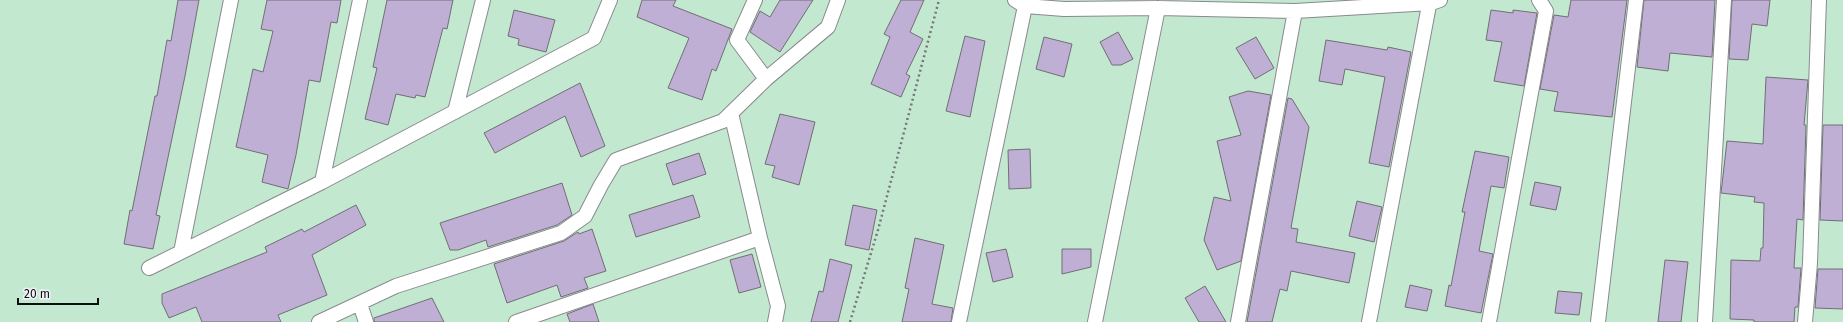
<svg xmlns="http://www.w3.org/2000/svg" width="1843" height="322" font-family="'Fira Sans',sans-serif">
<rect width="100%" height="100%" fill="#f1f1f9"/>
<!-- green -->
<path fill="#c2e9cf" d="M0 0H1843V322H0Z"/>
<!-- building -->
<path fill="#bfafd4" stroke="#716e75" d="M178 0H199L185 76 156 215 160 216 153 249 124 244 130 210 132 211 155 96H157L167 40 171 41Z
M267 0H341L337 23 331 22 320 82 309 80 296 155 288 189 262 182 268 155 236 147 253 69 263 72 273 31 261 29Z
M387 0H453L447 29 443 28 425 97 416 95 415 98 396 94 388 125 365 119 377 68 373 67Z
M642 0H676L673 6 732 29 716 71 712 69 702 100 668 88 689 38 637 17Z
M780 0H813L780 52 750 32 760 11 770 17Z
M901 0H924L910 32 923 39 906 74 910 76 901 97 871 84 890 37 884 34Z
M1571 0H1627L1612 117 1554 111 1558 92 1540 89 1554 15 1568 17Z
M1644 0H1715L1712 57 1670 53 1668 71 1637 67Z
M1732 0H1770L1767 26 1752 24 1748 60 1729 59Z
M514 10 555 20 546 52 518 45 519 39 508 36Z
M1491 10 1513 13V10L1537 13 1524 86 1494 81 1502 42 1486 40Z
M1118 32 1133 59 1121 65H1112L1100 42Z
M965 36 985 41 970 117 946 111Z
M1044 37 1072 44 1064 77 1036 69Z
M1256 37 1274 68 1255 79 1236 48Z
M1326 40 1387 50 1388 47 1411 52 1389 167 1369 163 1385 77 1345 69 1342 85 1319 81Z
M1766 77 1808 80 1804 125H1806L1803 220 1797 219 1794 268H1801L1798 307H1795L1794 322H1754V320L1730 319 1731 260 1760 261 1761 248H1763L1764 203 1754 202 1755 197 1721 193 1727 141 1763 144Z
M580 83 605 146 581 157 565 116 495 153 484 133Z
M1248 91 1271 95 1241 261 1217 270 1204 240 1214 197 1231 201 1217 141 1241 135 1229 97Z
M1288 98 1292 99 1309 127 1291 228 1298 229 1296 242 1355 253 1349 283 1291 271 1287 291 1280 289 1272 322H1247Z
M780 114 815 122 799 185 772 177 775 166 765 164Z
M1823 125H1843V221L1820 220Z
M1030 149 1031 188 1009 189 1008 150Z
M1475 151 1509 157 1504 188 1491 186 1479 251 1493 254 1481 313 1445 306 1449 285 1451 286 1465 212H1462Z
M699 153 706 174 673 185 666 164Z
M1535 182 1561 187 1556 210 1530 205Z
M562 183 572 215 557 225 488 247 486 240 458 250H450L440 223Z
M693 195 700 217 636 237 629 215Z
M1357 201 1382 207 1374 242 1349 236Z
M356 205 366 225 312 255 327 295 278 315 281 322H202L196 307 169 318 162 303V294L267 252 265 247 302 229 304 232Z
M853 205 877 210 869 250 845 245Z
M592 229 606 271 584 278 588 288 561 297 557 285 507 303 494 264 564 241 578 232 579 234Z
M915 238 944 245 932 304 953 308 951 322H902L909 289 905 288Z
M1006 249 1013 277 993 282 986 253Z
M1062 249H1091V267L1062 274Z
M752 254 761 287 739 293 730 260Z
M830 259 852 265 838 322H811L819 291 823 292Z
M1665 260 1688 262 1681 322H1658Z
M1818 269H1843V309L1815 308Z
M1410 285 1432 290 1427 311 1405 307Z
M1205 286 1226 322H1199L1185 298Z
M1558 291 1582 293 1579 315 1555 313Z
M432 298 444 322H374V318Z
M593 304 599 322H570L567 314Z"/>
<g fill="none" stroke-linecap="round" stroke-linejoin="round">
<defs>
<path id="service" d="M755 0 737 40 766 79
M1015 0 1025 6 1064 9 1158 8 1295 11 1431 3 1440 0
M455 112 483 0
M322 182 360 0
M760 238 778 306 775 322
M181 252 231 0
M149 268 322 182 594 38 610 0
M360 304 366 322
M319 322 396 286 561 233 585 216 601 185 616 160 723 121 766 79 828 27 838 0
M516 322 760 238 731 113
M959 322 1025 6
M1095 322 1158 8
M1238 322 1295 11
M1369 322 1430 0
M1489 322 1546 11 1539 0
M1598 322 1636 0
M1705 322 1724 0
M1805 322 1810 263 1819 0"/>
</defs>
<!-- service casing -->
<use href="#service" stroke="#898990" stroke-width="16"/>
<!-- path -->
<path stroke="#75757a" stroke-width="2.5" stroke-dasharray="2 3" stroke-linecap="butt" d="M850 322 878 230 939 0"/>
<!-- service -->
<use href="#service" stroke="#fff" stroke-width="14"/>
</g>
<!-- scale -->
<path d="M18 298v6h80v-6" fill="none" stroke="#0d0d0f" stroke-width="2"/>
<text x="24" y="298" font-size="12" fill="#0d0d0f" stroke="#f1f1f9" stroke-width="3" paint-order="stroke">20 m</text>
</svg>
